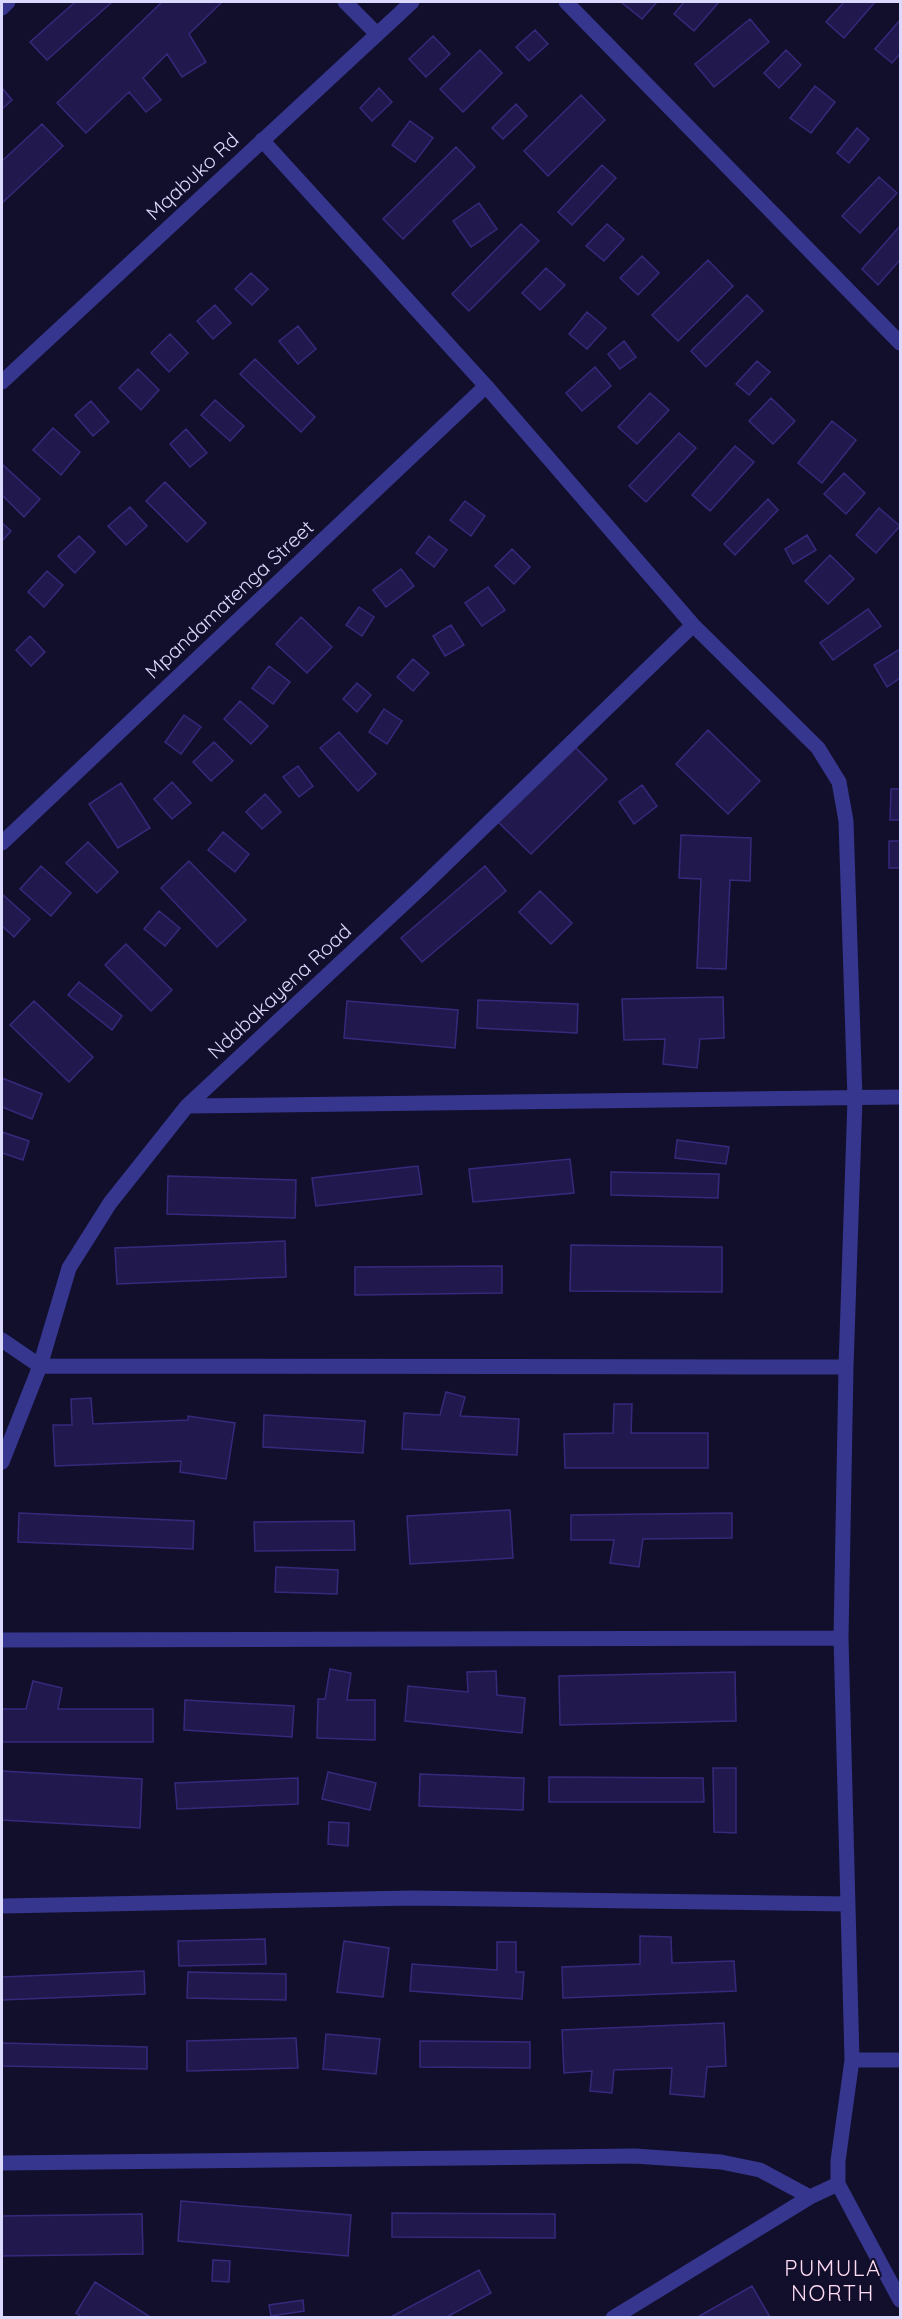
<svg xmlns="http://www.w3.org/2000/svg" width="902" height="2319" font-family="Quicksand,sans-serif">
<rect width="100%" height="100%" fill="#120f2c"/>
<!-- building -->
<path fill="#21194e" stroke="#36297c" stroke-width="1.5" d="M75 2H112L47 60 30 42Z
M162 2H222L189 34 206 62 182 77 167 54 143 78 161 100 146 112 129 92 86 133 57 103Z
M621 2H657L642 19Z
M684 2H719L694 31 674 14Z
M844 2H875L844 38 826 22Z
M750 19 769 42 714 87 695 64Z
M900 20V54L892 63 875 49Z
M535 30 548 44 529 61 516 47Z
M433 36 450 54 426 77 409 59Z
M480 50 502 73 463 112 440 89Z
M786 50 801 65 779 88 764 73Z
M815 86 835 102 811 133 790 118Z
M2 88 12 100 2 109Z
M379 88 392 102 372 121 360 108Z
M581 95 605 120 548 176 524 151Z
M516 104 527 116 503 139 492 128Z
M410 121 433 138 415 162 392 145Z
M42 124 63 146 2 203V161Z
M857 128 869 139 849 163 837 153Z
M456 147 475 167 403 239 383 219Z
M602 165 616 178 572 225 558 212Z
M879 177 897 193 860 233 842 216Z
M479 203 497 229 471 247 453 221Z
M521 224 539 241 469 311 452 294Z
M607 224 624 239 604 261 586 246Z
M900 226V260L878 285 862 269Z
M642 256 659 273 638 295 620 278Z
M708 260 733 286 678 341 652 315Z
M546 268 565 285 540 310 522 293Z
M251 273 268 289 252 305 235 289Z
M747 295 763 311 706 367 691 351Z
M215 305 231 323 213 339 197 321Z
M587 312 606 328 587 349 569 334Z
M298 326 316 349 298 364 279 341Z
M170 334 188 353 169 372 151 353Z
M624 341 636 357 620 369 608 354Z
M255 359 315 417 301 432 240 374Z
M757 361 770 372 749 395 736 384Z
M595 367 611 386 582 411 566 393Z
M138 369 159 390 141 410 119 388Z
M650 393 669 410 637 444 618 427Z
M771 398 795 421 773 444 749 421Z
M215 400 244 426 230 441 201 415Z
M91 401 109 422 93 436 75 415Z
M832 421 856 440 822 483 798 463Z
M53 428 80 452 61 475 33 450Z
M186 429 207 453 190 467 170 444Z
M679 433 696 448 646 502 629 486Z
M735 446 754 462 710 511 692 495Z
M2 464 40 499 24 517 2 495Z
M844 473 865 493 846 514 824 494Z
M165 482 206 523 187 542 146 501Z
M768 499 778 510 735 555 724 544Z
M465 501 485 516 471 536 450 520Z
M130 507 147 526 126 545 108 526Z
M879 508 900 526 876 553 856 535Z
M2 523 11 531 2 541Z
M807 535 816 550 793 564 785 549Z
M79 536 95 552 75 573 58 556Z
M429 536 447 550 434 567 416 553Z
M512 549 530 567 514 584 495 566Z
M830 555 854 579 828 604 805 581Z
M401 569 414 586 386 607 373 590Z
M47 571 63 585 44 607 28 592Z
M488 587 505 610 482 626 465 603Z
M359 607 374 617 362 636 346 625Z
M868 609 881 626 833 660 820 643Z
M301 617 332 647 307 673 276 644Z
M451 625 464 645 445 656 433 636Z
M30 636 45 652 31 666 16 650Z
M900 649V678L887 687 874 665Z
M413 659 429 673 413 691 397 677Z
M269 666 290 682 273 704 252 688Z
M357 683 371 695 357 712 343 699Z
M240 701 268 726 251 744 224 719Z
M384 709 402 721 387 744 369 732Z
M184 715 201 727 181 754 165 742Z
M708 730 760 781 728 814 676 764Z
M339 732 376 774 358 791 320 748Z
M214 742 233 761 211 781 193 762Z
M574 746 607 779 531 854 497 821Z
M298 766 313 786 299 797 283 777Z
M172 782 191 803 172 819 154 799Z
M121 783 150 828 118 848 89 804Z
M642 785 657 806 634 824 619 802Z
M891 789H900V820H890Z
M265 794 281 812 262 829 246 812Z
M223 832 249 854 235 872 208 850Z
M681 835 751 838 750 881 730 880 726 969 697 968 701 879 679 878Z
M889 841H900V868H889Z
M88 842 118 872 97 893 66 863Z
M189 861 246 920 217 947 161 888Z
M41 866 71 893 51 916 20 889Z
M485 866 506 891 422 962 401 938Z
M540 891 572 923 551 944 519 912Z
M2 894 30 919 14 937 2 926Z
M159 911 180 928 165 946 144 929Z
M126 944 172 990 151 1011 105 965Z
M79 982 122 1016 112 1030 68 995Z
M723 997 724 1038 700 1039 697 1068 663 1064 665 1039 624 1040 622 999Z
M478 1000 578 1004 577 1033 477 1028Z
M34 1001 93 1057 69 1082 10 1025Z
M347 1001 458 1010 455 1048 344 1038Z
M2 1078 42 1094 32 1119 2 1107Z
M2 1132 29 1141 23 1160 2 1153Z
M677 1140 729 1147 726 1164 675 1158Z
M570 1159 574 1193 473 1202 469 1169Z
M418 1166 422 1194 316 1206 312 1178Z
M611 1172 719 1174 718 1198 611 1195Z
M168 1176 296 1180 295 1218 167 1214Z
M285 1241 286 1277 117 1284 115 1248Z
M571 1245 722 1247V1292L570 1291Z
M502 1266V1293L355 1295V1267Z
M446 1392 465 1397 460 1416 519 1419 517 1455 402 1449 404 1413 440 1415Z
M91 1398 93 1424 188 1420V1416L235 1423 226 1479 180 1472 181 1461 55 1466 53 1425H72L71 1399Z
M614 1404H632L631 1433H708V1468H565L564 1434 613 1433Z
M264 1415 365 1421 363 1453 263 1447Z
M510 1510 513 1558 410 1564 407 1516Z
M19 1513 194 1521 193 1549 18 1542Z
M732 1513V1538L643 1539 639 1567 610 1563 614 1540H571V1515Z
M354 1521 355 1550 255 1551 254 1522Z
M276 1567 338 1570 337 1594 275 1592Z
M330 1669 351 1673 347 1700H375V1740L317 1738 318 1699H325Z
M496 1671 497 1695 525 1698 522 1733 405 1721 408 1686 468 1692 467 1672Z
M735 1672 736 1721 560 1725 559 1676Z
M33 1681 62 1688 58 1709H153V1742H2V1709H26Z
M185 1700 294 1706 292 1737 184 1730Z
M713 1768H736V1833L714 1832Z
M2 1771 142 1779 140 1828 2 1820Z
M328 1772 376 1783 370 1810 322 1799Z
M420 1774 524 1778 523 1810 419 1806Z
M549 1777 703 1778 704 1802H549Z
M298 1778V1804L177 1809 175 1783Z
M329 1822 349 1823 348 1846 328 1844Z
M640 1936 671 1937 672 1963 734 1961 736 1991 563 1998 562 1967 640 1964Z
M265 1939 266 1964 179 1966 178 1941Z
M344 1941 389 1948 383 1997 337 1992Z
M497 1942H516V1972H524L522 1999 410 1991 412 1964 497 1970Z
M144 1971 145 1994 2 2000V1977Z
M188 1972 286 1974V2000L187 1998Z
M724 2023 726 2066 707 2067 704 2097 670 2094 672 2068 614 2070 612 2093 590 2091 592 2071 564 2073 562 2030Z
M326 2034 380 2039 376 2074 323 2069Z
M296 2038 298 2068 187 2071V2041Z
M420 2041 530 2042V2068L420 2067Z
M2 2043 147 2047V2069L2 2066Z
M181 2201 351 2215 348 2256 178 2241Z
M392 2213 555 2214V2238L392 2237Z
M142 2214 143 2254 2 2256V2216Z
M213 2260 230 2261 229 2282 212 2281Z
M479 2270 491 2293 445 2318H389Z
M95 2282 152 2318H83L76 2313Z
M752 2286 770 2317 696 2318Z
M303 2300 304 2311 271 2316 269 2305Z"/>
<g fill="none" stroke-linecap="round" stroke-linejoin="round">
<!-- minor -->
<path stroke="#36368e" stroke-width="15" d="M345 2 377 34
M566 2 900 343
M2 8 8 2
M262 140 486 386 693 625 818 748 839 782 846 821 855 1099 846 1367 841 1638 852 2060 838 2161V2184L900 2300
M2 382 412 2
M2 843 486 386
M187 1106 900 1097
M2 1340 40 1366 846 1367
M2 1462 40 1366 69 1268 110 1203 187 1106 424 885 693 625
M2 1640 841 1638
M2 1906 413 1898 847 1904
M852 2060H900
M2 2163 635 2156 721 2162 760 2170 810 2197
M613 2318 810 2197 838 2184"/>
</g>
<g text-anchor="middle" dominant-baseline="central" stroke-width="4.5" stroke-linejoin="round" paint-order="stroke">
<!-- street labels -->
<g font-size="20" fill="#dcd9ff" stroke="#120f2c">
<text transform="translate(192 176) rotate(-43)">Mqabuko Rd</text>
<text transform="translate(229 599) rotate(-43)">Mpandamatenga Street</text>
<text transform="translate(279 991) rotate(-43)">Ndabakayena Road</text>
</g>
<!-- quarter labels -->
<g font-size="22" letter-spacing="1.5" fill="#ffdbf3" stroke="#120f2c">
<text x="833" y="2268">PUMULA<tspan x="833" dy="25">NORTH</tspan></text>
</g>
</g>
<!-- border -->
<rect width="902" height="2319" fill="none" stroke="#dcd9ff" stroke-width="6"/>
</svg>
